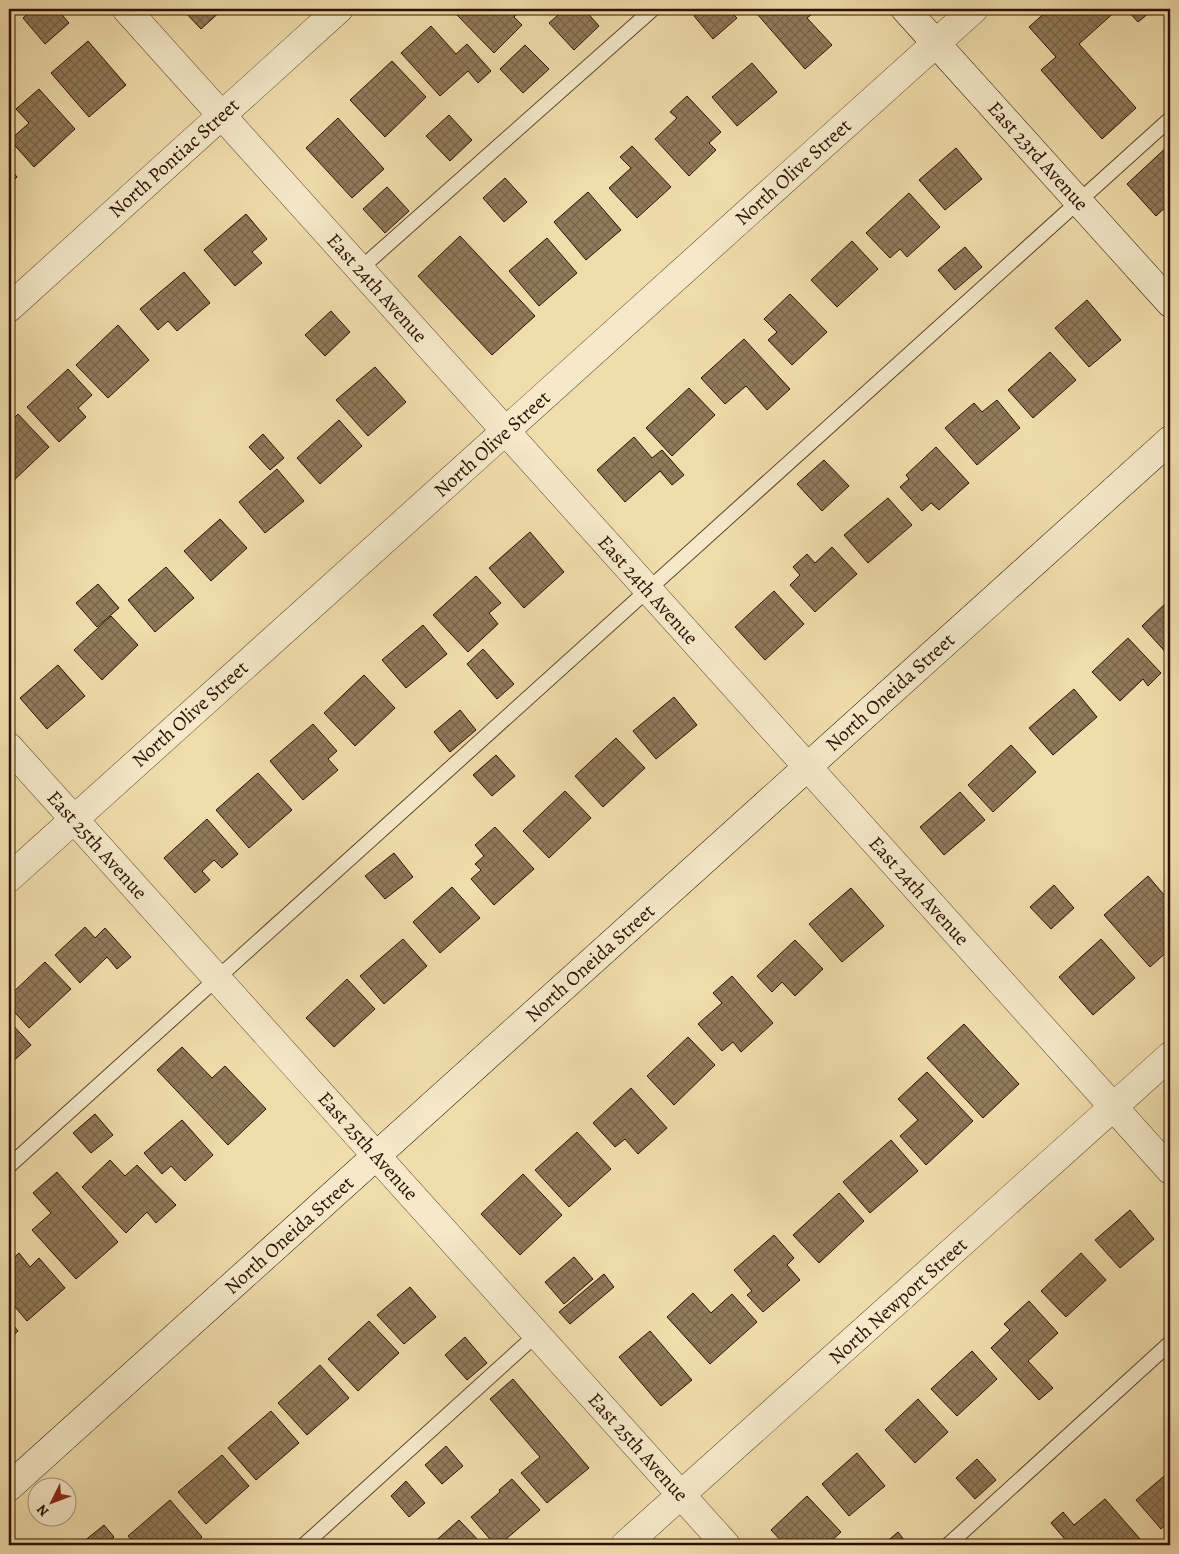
<svg xmlns="http://www.w3.org/2000/svg" width="1179" height="1554" font-family="Alegreya,serif">
<defs>
<pattern id="building-cross-hatch" width="8" height="8" patternUnits="userSpaceOnUse" patternTransform="scale(1.25)"><rect width="8" height="8" fill="#927b5b"/><path d="M0 0l8 8M0 8l8-8" fill="none" stroke="#776349"/></pattern>
</defs>
<rect width="100%" height="100%" fill="#f0ddac"/>
<filter id="stains"><feTurbulence type="fractalNoise" baseFrequency=".004" numOctaves="4"/><feColorMatrix values="0 0 0 0 .2 0 0 0 0 .09 0 0 0 0 .02 0 0 0 .5 -.17"/></filter>
<radialGradient id="worn" r=".72"><stop offset=".6" stop-color="#630" stop-opacity="0"/><stop offset="1" stop-color="#630" stop-opacity=".3"/></radialGradient>
<!-- building -->
<path fill="url(#building-cross-hatch)" stroke="#2c1003" d="M33 9H57L69 23 45 44 23 18Z
M182 9H223L201 29Z
M461 9H522L514 17 522 25 494 53 456 14Z
M565 9H584L599 26 574 50 549 23Z
M702 9H728L737 18 713 39 694 16Z
M765 9H807L812 14 807 18 832 45 805 69 758 15Z
M1049 9H1118L1079 44 1136 108 1102 139 1041 70 1056 57 1029 27Z
M1126 9H1154L1138 22Z
M431 26 456 54 467 44 491 71 478 83 468 71 440 96 401 53Z
M88 41 126 85 89 117 51 73Z
M525 45 549 69 523 93 500 69Z
M392 61 426 97 385 137 350 100Z
M752 63 777 92 737 126 712 97Z
M39 89 75 129 34 167 10 140 29 123 16 109Z
M687 96 721 132 709 143 716 150 689 176 655 139 677 118 670 112Z
M449 115 472 140 450 161 426 136Z
M338 118 384 169 352 198 306 148Z
M1170 144V203L1156 216 1127 184Z
M632 146 671 187 637 218 609 188 631 168 620 157Z
M956 148 982 179 945 210 919 180Z
M9 167 17 177 9 185Z
M505 178 527 202 504 222 483 198Z
M387 187 409 211 385 233 363 209Z
M588 192 621 230 586 260 554 222Z
M909 193 940 227 907 257 900 249 890 258 866 233Z
M246 214 267 239 252 252 262 263 235 286 204 250Z
M460 236 535 316 492 355 418 276Z
M547 238 577 273 539 306 509 271Z
M852 241 878 269 837 307 811 280Z
M965 247 982 267 955 290 938 270Z
M184 272 210 303 177 331 168 321 158 330 140 309Z
M790 294 827 332 792 365 768 340 777 332 764 319Z
M1087 300 1121 340 1089 367 1055 328Z
M331 311 350 332 325 356 305 335Z
M118 325 149 360 108 398 76 365Z
M744 339 790 389 767 410 746 386 725 404 701 378Z
M1050 352 1076 380 1033 418 1008 390Z
M375 367 406 402 368 436 336 400Z
M68 369 92 395 78 408 86 417 59 442 27 407Z
M689 388 715 415 672 456 646 428Z
M997 400 1020 428 977 465 945 428 974 403 982 412Z
M18 414 49 447 10 484 9 482V423Z
M339 420 362 446 320 484 297 458Z
M263 434 284 458 270 470 249 447Z
M634 437 652 458 662 450 684 475 672 485 660 471 625 502 597 470Z
M936 447 969 483 939 510 931 503 922 511 900 487 909 479 906 475Z
M824 460 849 486 822 511 797 484Z
M277 469 304 501 265 533 239 502Z
M888 498 912 525 868 563 844 535Z
M220 519 247 548 211 581 184 551Z
M530 532 564 572 524 608 489 568Z
M832 547 857 574 815 612 790 585 800 575 793 567 807 554 815 563Z
M166 567 194 598 155 632 128 600Z
M476 576 501 603 489 613 498 624 468 652 433 615Z
M98 584 119 608 97 627 76 603Z
M774 591 804 624 765 660 735 627Z
M1170 599V657L1142 626Z
M111 616 138 645 102 680 74 650Z
M423 625 447 654 406 688 382 660Z
M9 637 15 644 9 650Z
M1128 638 1161 673 1148 686 1143 679 1120 701 1092 672Z
M483 649 514 684 497 699 467 664Z
M58 665 85 696 47 729 20 698Z
M364 675 395 708 355 746 324 713Z
M1074 689 1097 717 1053 755 1029 728Z
M674 697 697 725 656 759 633 731Z
M460 710 476 730 450 752 434 732Z
M313 724 337 751 328 759 338 770 303 800 270 761Z
M616 738 645 768 603 807 575 776Z
M1011 745 1036 772 993 812 968 785Z
M496 755 515 776 492 796 473 775Z
M258 773 292 810 249 848 216 810Z
M565 791 591 818 549 858 523 831Z
M960 792 985 820 944 855 920 827Z
M207 819 238 854 222 868 214 860 202 871 210 880 195 893 164 858Z
M495 827 534 869 494 905 471 879 481 870 475 864 484 856 475 845Z
M394 853 413 877 385 899 365 876Z
M1148 876 1170 902V921L1168 923 1170 926V949L1150 967 1104 915Z
M1054 885 1074 908 1051 929 1030 907Z
M452 887 480 918 440 953 413 922Z
M851 888 884 926 842 962 809 924Z
M85 927 95 938 105 928 131 957 117 969 107 957 80 983 55 955Z
M403 939 427 966 384 1004 360 976Z
M1101 939 1135 978 1093 1015 1059 977Z
M795 940 823 969 795 996 782 982 772 992 757 976Z
M45 962 71 989 29 1028 9 1006V996Z
M732 976 773 1023 741 1052 733 1042 722 1051 698 1024 722 1003 713 993Z
M347 979 375 1009 334 1047 306 1018Z
M9 1021 31 1045 9 1065Z
M964 1024 1019 1084 983 1118 927 1058Z
M688 1037 715 1065 674 1105 647 1076Z
M182 1047 212 1078 225 1066 266 1109 228 1145 157 1070Z
M927 1072 973 1121 926 1165 900 1136 918 1120 898 1099Z
M631 1088 667 1128 638 1154 625 1139 615 1147 593 1123Z
M95 1114 113 1135 91 1153 73 1133Z
M182 1120 213 1155 185 1181 171 1166 162 1174 144 1153Z
M577 1132 611 1169 569 1207 535 1170Z
M891 1140 918 1171 870 1213 843 1182Z
M110 1160 125 1176 137 1165 176 1205 156 1223 147 1212 126 1233 82 1187Z
M57 1172 118 1242 76 1279 32 1230 51 1213 33 1193Z
M523 1174 562 1215 520 1255 481 1214Z
M839 1193 864 1221 819 1263 793 1235Z
M1130 1210 1154 1239 1120 1268 1095 1240Z
M774 1235 794 1258 787 1265 800 1280 763 1312 747 1295 752 1291 734 1270Z
M19 1253 30 1267 39 1258 65 1288 27 1321 9 1300V1262Z
M1081 1253 1106 1280 1066 1317 1041 1291Z
M574 1257 593 1279 564 1304 545 1282Z
M604 1274 614 1287 570 1324 559 1312Z
M410 1287 436 1317 404 1344 377 1315Z
M693 1293 711 1313 732 1294 757 1322 710 1364 667 1317Z
M1029 1301 1058 1333 1028 1361 1053 1388 1039 1400 991 1348 1010 1330 1004 1324Z
M9 1320 18 1331 9 1339Z
M369 1321 399 1353 358 1391 328 1359Z
M650 1331 692 1380 661 1406 619 1357Z
M465 1337 487 1363 467 1380 445 1355Z
M972 1351 997 1379 957 1416 931 1389Z
M320 1365 349 1398 307 1435 278 1403Z
M513 1379 589 1468 547 1503 521 1473 540 1457 490 1399Z
M918 1399 948 1432 915 1463 885 1430Z
M271 1411 299 1443 256 1480 228 1448Z
M1170 1431V1442L1165 1436Z
M446 1446 463 1466 442 1484 425 1465Z
M857 1453 885 1486 849 1516 822 1484Z
M222 1455 249 1486 206 1524 178 1492Z
M977 1459 996 1480 975 1499 956 1478Z
M1170 1471V1520L1161 1529 1136 1500Z
M512 1479 540 1510 499 1545H495L471 1517 500 1492 499 1490Z
M406 1481 425 1503 409 1517 391 1496Z
M807 1496 841 1532 827 1545H785L771 1530Z
M1105 1499 1140 1539 1133 1545H1070L1051 1523 1063 1512 1074 1525Z
M170 1500 202 1537 192 1545H136L128 1536Z
M459 1520 483 1545H431Z
M104 1525 114 1537 104 1545H86L83 1542Z
M898 1532 908 1545H883Z"/>
<g fill="none" stroke-linecap="round" stroke-linejoin="round">
<defs>
<path id="lane" d="M360 269 653 9
M9 1166 1170 119
M304 1545 537 1334
M948 1545 1170 1343"/>
<path id="street" d="M126 9 1170 1170
M9 308 339 9
M9 747 726 1545
M9 878 974 9
M625 1545 1170 1056"/>
<path id="secondary" d="M905 9 1170 303
M9 1487 1170 440"/>
</defs>
<!-- lane casing -->
<use href="#lane" stroke="#5d432d" stroke-width="16"/>
<!-- street casing -->
<use href="#street" stroke="#5d432d" stroke-width="29"/>
<!-- secondary casing -->
<use href="#secondary" stroke="#2c1003" stroke-width="29"/>
<!-- lane -->
<use href="#lane" stroke="#f5e9c9" stroke-width="14"/>
<!-- street -->
<use href="#street" stroke="#f5e9c9" stroke-width="28"/>
<!-- secondary -->
<use href="#secondary" stroke="#f5e9c9" stroke-width="28"/>
</g>
<g text-anchor="middle" dominant-baseline="central" stroke-width="4.5" stroke-linejoin="round" paint-order="stroke">
<!-- street labels -->
<g font-size="20" fill="#2c1003" stroke="#f5e9c9">
<text transform="translate(1038 156) rotate(48)">East 23rd Avenue</text>
<text transform="translate(174 158) rotate(-42)">North Pontiac Street</text>
<text transform="translate(793 172) rotate(-42)">North Olive Street</text>
<text transform="translate(377 288) rotate(48)">East 24th Avenue</text>
<text transform="translate(492 444) rotate(-42)">North Olive Street</text>
<text transform="translate(648 590) rotate(48)">East 24th Avenue</text>
<text transform="translate(890 692) rotate(-42)">North Oneida Street</text>
<text transform="translate(190 714) rotate(-42)">North Olive Street</text>
<text transform="translate(97 845) rotate(48)">East 25th Avenue</text>
<text transform="translate(919 891) rotate(48)">East 24th Avenue</text>
<text transform="translate(590 963) rotate(-42)">North Oneida Street</text>
<text transform="translate(368 1146) rotate(48)">East 25th Avenue</text>
<text transform="translate(289 1235) rotate(-42)">North Oneida Street</text>
<text transform="translate(898 1301) rotate(-42)">North Newport Street</text>
<text transform="translate(638 1447) rotate(48)">East 25th Avenue</text>
</g>
</g>
<!-- margin -->
<rect width="1179" height="1554" fill="none" stroke="#f0ddac" stroke-width="30"/>
<rect x="10" y="10" width="1159" height="1534" fill="none" stroke="#2c1003" stroke-width="2.5"/>
<rect x="15" y="15" width="1149" height="1524" fill="none" stroke="#2c1003"/>
<!-- north arrow -->
<g transform="translate(52 1502) rotate(228)"><circle r="24" fill="#f5e9c9" stroke="#a5927a"/>
<path d="M0-4L9 19L0 12L-9 19Z" fill="#8f2418"/>
<text y="-8" font-size="14" font-weight="bold" text-anchor="middle" fill="#2c1003">N</text>
</g>
<rect width="100%" height="100%" filter="url(#stains)"/>
<rect width="100%" height="100%" fill="url(#worn)"/>
</svg>
